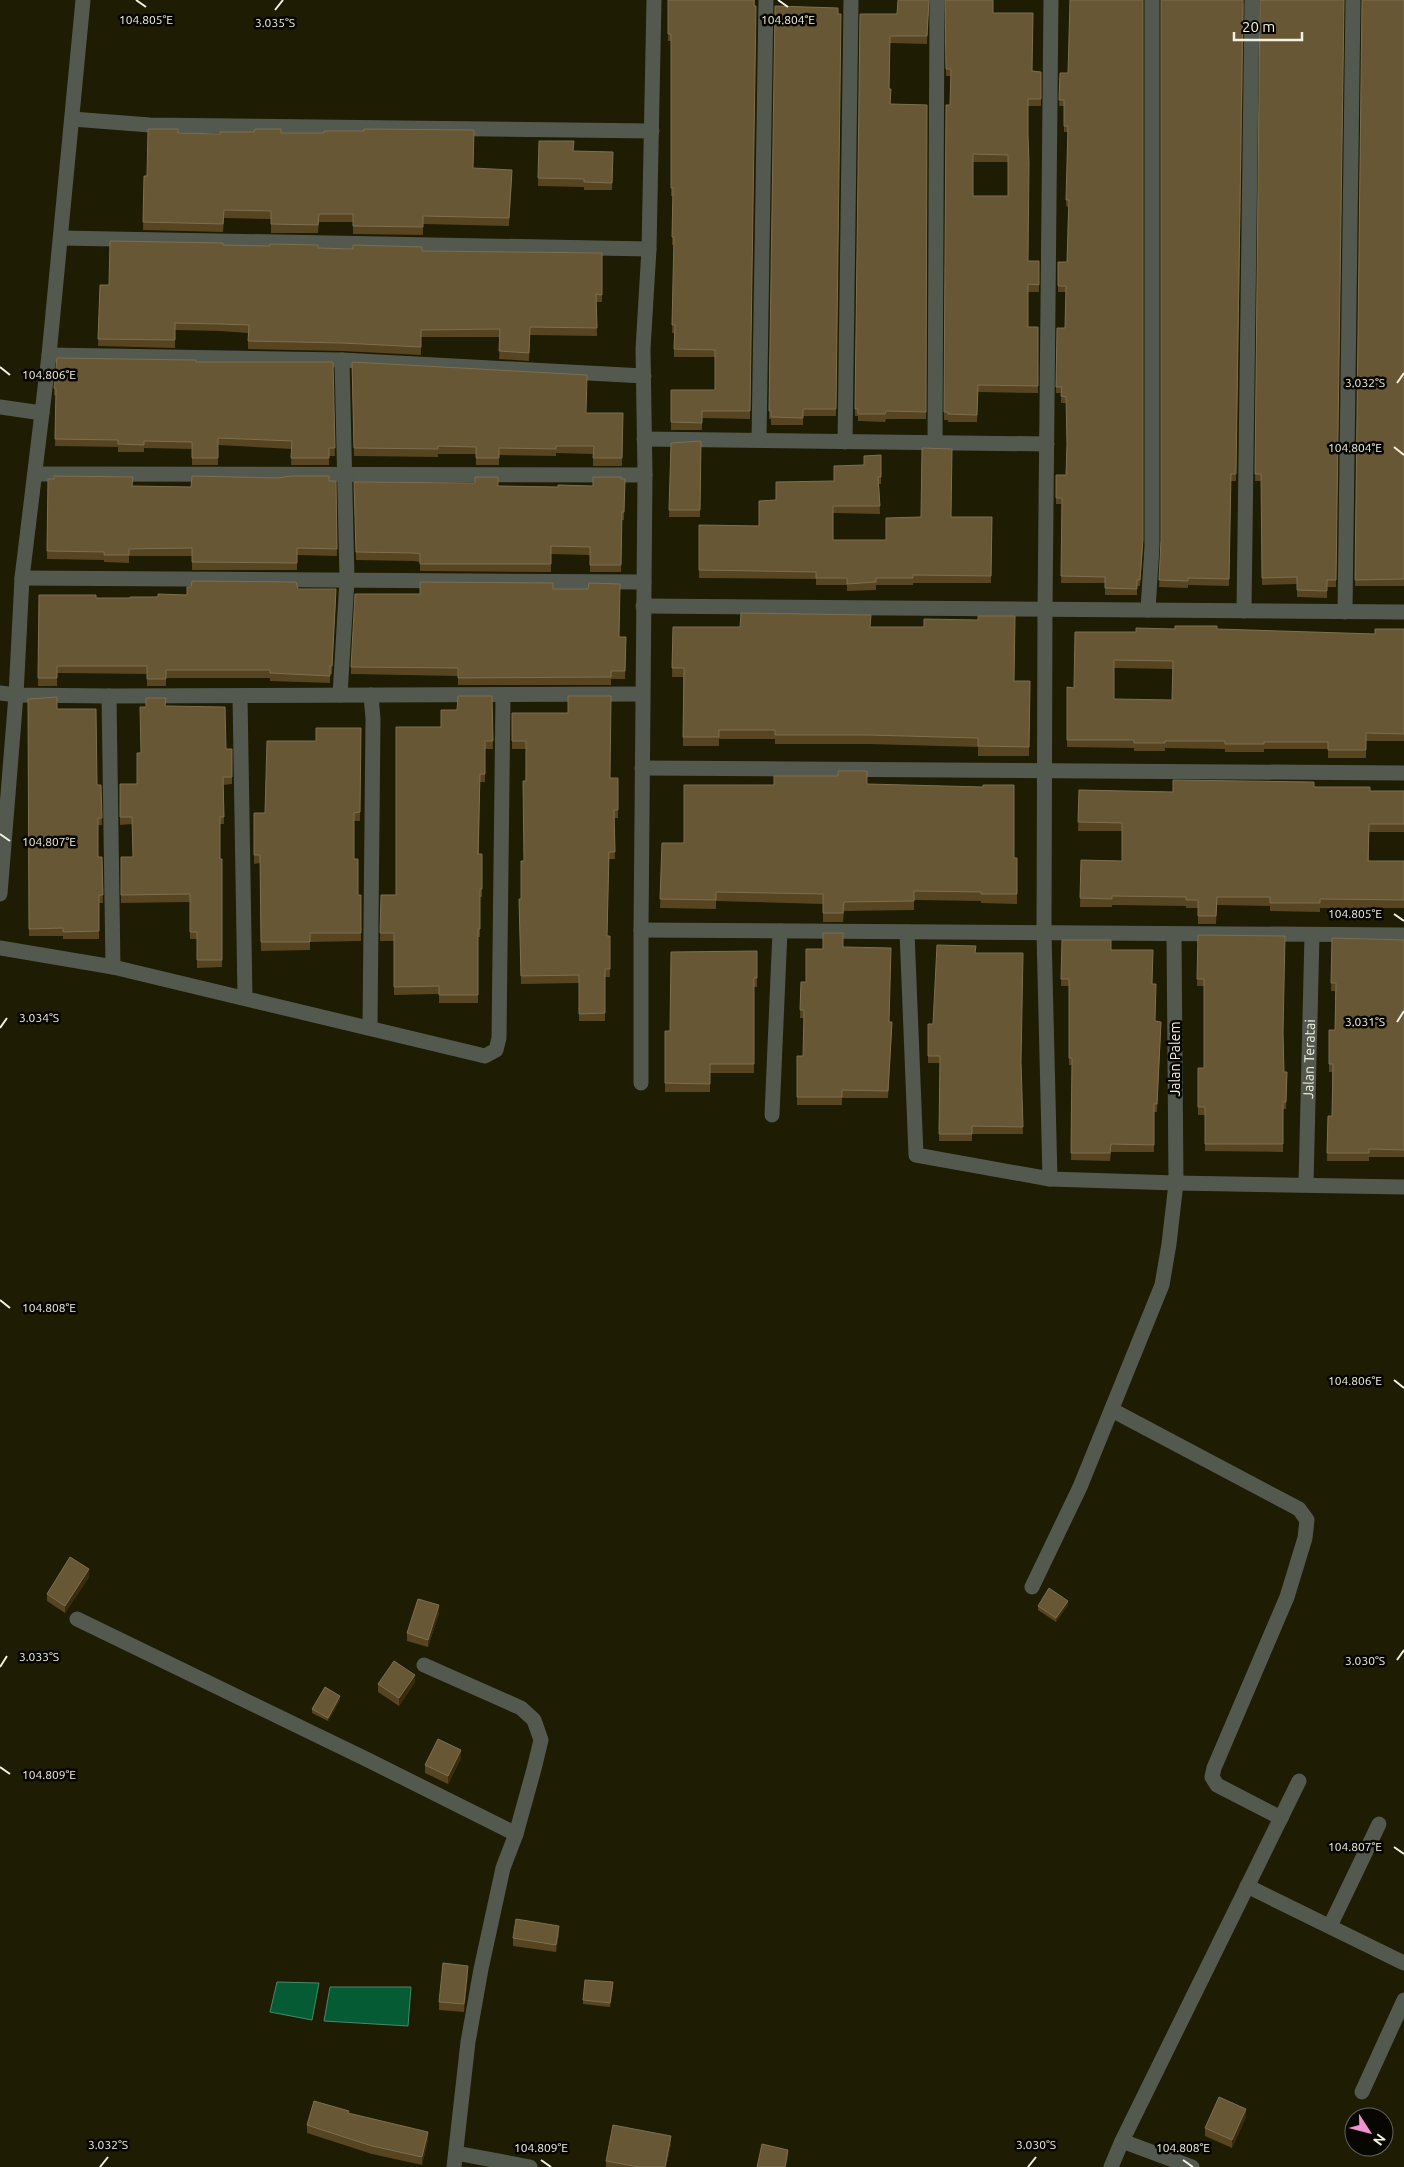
<svg xmlns="http://www.w3.org/2000/svg" width="1404" height="2167" font-family="Ubuntu,sans-serif">
<rect width="100%" height="100%" fill="#1e1c02"/>
<!-- water -->
<path fill="#045b34" stroke="#4c8868" d="M277 1982 319 1983 312 2020 270 2012Z
M330 1987H411L408 2026 324 2021Z"/>
<g fill="none" stroke-linecap="round" stroke-linejoin="round">
<!-- street -->
<g stroke="#53594e" stroke-width="15">
<path d="M72 119 150 125 652 131"/>
<path d="M61 238 649 249"/>
<path d="M49 355 342 360 644 376"/>
<path d="M0 407 42 413"/>
<path d="M644 439 1047 444"/>
<path d="M759 440 766 0"/>
<path d="M845 442 851 0"/>
<path d="M935 443 937 0"/>
<path d="M35 474 645 475"/>
<path d="M22 578 644 582"/>
<path d="M643 606 1404 612"/>
<path d="M1148 610 1152 546V0"/>
<path d="M1244 611 1252 0"/>
<path d="M1345 612 1353 0"/>
<path d="M0 693 16 695 109 696 642 694"/>
<path d="M340 695 347 580 342 360"/>
<path d="M109 696 113 967"/>
<path d="M240 696 245 998"/>
<path d="M642 768 1404 773"/>
<path d="M0 894 16 695 22 578 49 355 83 0"/>
<path d="M641 930 1404 935"/>
<path d="M907 932 916 1155 1050 1179 1176 1183 1404 1187"/>
<path d="M0 948 113 967 485 1056 496 1050 499 1038 503 695"/>
<path d="M370 1027 373 719 371 695"/>
<path d="M641 1083V930L645 475 643 349 649 249 654 0"/>
<path d="M772 1115 780 931"/>
<path d="M1050 1179 1044 933 1045 609 1051 0"/>
<path id="s1" d="M1306 1184 1312 935"/>
<path d="M1112 1410 1299 1509 1307 1520 1305 1538 1287 1597 1214 1768 1212 1777 1217 1785 1281 1818"/>
<path d="M1032 1587 1080 1487 1162 1285 1169 1244 1176 1183 1174 934"/>
<path d="M77 1619 366 1759 516 1834"/>
<path d="M424 1665 521 1708 534 1720 541 1740 534 1769 516 1834 503 1868 481 1969 468 2042 454 2167"/>
<path d="M1247 1886 1404 1963"/>
<path d="M1330 1926 1379 1824"/>
<path d="M1362 2092 1404 2000"/>
<path d="M1122 2141 1192 2167"/>
<path d="M456 2153 530 2167"/>
<path d="M1111 2167 1122 2141 1299 1781"/>
</g>
</g>
<!-- wall -->
<path fill="#574421" fill-rule="evenodd" d="M668 0H755L750 419 702 418V430H671V390H715V357H674V333H672L674 245H672L673 196H671V41H668Z
M929 0 927 44 890 43 889 89 891 104 927 105 926 419H886L885 422 858 421V416H855V409L860 14H897Z
M945 0 993 13 1032 71 1041 72V106H1028V261H1039V292H1028V327H1038V393L978 392 977 422H948V420H944L946 105H950L951 76H946ZM973 162H1008V196H973Z
M1244 0 1236 481H1231L1229 586 1188 585V588L1159 587 1161 540Z
M1260 0H1344L1336 587H1327V598L1297 597V584L1262 585 1261 481H1255Z
M1362 0H1404V586H1355Z
M775 6 838 8 836 416H803V425H771V419H769Z
M1060 73 1143 546 1140 586H1137V595H1105V583H1061L1062 504H1056V475H1066L1067 446 1066 403H1061V393H1056L1057 328H1065L1066 292H1058V262H1067L1068 207 1066 206 1068 132H1064V106H1059Z
M178 133 220 134 281 133 473 168 512 178 509 226 423 224V235L353 234V222H319L318 233H271V219L224 218 223 232 143 230 144 176H147Z
M539 141 574 151 613 152 612 190H584V187L538 186Z
M223 245 422 251 602 253V302H596L597 336 530 335 529 361 499 359 500 337H421V355L342 351 248 349V333L220 331 175 330V348L98 346 100 285H109Z
M196 362H333L335 456H329V465H291L292 449 218 445V465H192V449L144 448V452H118V447L55 446 56 396 54 395V388Z
M352 362 586 413H623L622 466H593V454L556 453V456L499 455V465H476V454H438V457L354 456Z
M701 441 700 517H669L671 443Z
M881 455V484H879L880 514 833 513V540H886L951 517H992L991 583H913V585H876V590L847 591V585H816V579L699 578V525L759 526 776 500 834 481Z
M48 479 133 486 191 487 336 481 337 556 297 555V570H192V556H129V563L104 562V560L47 559Z
M621 479H625L624 520H622L621 572H590V555L551 554V572L420 571V562L414 561 356 560 354 482 498 486 558 487 593 486Z
M298 589 336 597 332 674H330V683L270 681V678H166V686H147V674L57 673V686H38L39 595 96 598H130Z
M553 589 620 637H626L625 679H611V685H458V676L351 674V667L420 594Z
M673 627H871L1014 681H1030L1029 756H978V747L868 744H775V739H719V746H683V677H672Z
M1217 629 1375 634 1404 629V741H1366V758H1328V749H1264V752H1225V749L1165 748V751H1134V748L1067 747V687L1074 688 1136 632ZM1114 668 1173 669 1172 700 1114 699Z
M492 696 493 749H485V782H480L479 854H482V897H480V937H478V1003H439V994L394 995V941H380L381 895H396L441 727 457 710Z
M28 699 57 709 97 785H101L102 825H98V857H102L103 903H99V939H63V936H29Z
M166 706 226 749H232V784L223 785 224 824H220V859H222V967L197 968V939H190V902L121 903V857H133L132 824 120 825V784H137L141 753Z
M512 713 610 778H618V818H614L615 859H609L607 936H610V977H605V1021H579V983L521 984 519 899H521L524 861 526 749H512Z
M361 728 360 821H354V859L358 895H361V941L310 942V950L261 951 260 863 254 864V813H265Z
M867 784 1014 858H1017V904L981 903V901L914 900V910L844 911 843 922H823V904L716 901V909L660 908 662 843H684Z
M1314 787 1370 791H1404V832H1369V861H1404V908H1320V912L1270 911V906L1217 905 1216 924H1198V908H1186V906L1112 905V907H1080L1081 860 1122 861V831H1078L1079 790 1173 792Z
M1198 935 1283 1037 1284 1072H1287L1286 1109H1283V1152L1205 1151V1115H1198V1068H1204V986H1197Z
M1332 938 1404 940V1157H1369V1161H1327L1328 1116H1332V1072H1329V1030H1335V991H1331Z
M1062 940 1111 950 1153 984 1155 1021 1161 1029 1157 1112H1154V1152H1111L1110 1161 1071 1160 1072 1065H1069V986H1061Z
M843 947 889 1022 892 1030 888 1098H842V1105H797V1056H803L804 1018H800L801 982H806L823 949Z
M757 951V987H754V1073H710V1092H665V1031H670Z
M975 953 1021 1065 1023 1134H972V1141H939L940 1063H928V1024H933Z
M89 1577 65 1613 47 1601V1594Z
M1068 1605 1056 1622 1038 1610V1606Z
M439 1613 428 1647 407 1641V1633Z
M415 1682 399 1706 378 1692V1684Z
M340 1700 328 1721 312 1713V1709Z
M461 1758 448 1784 425 1773V1765Z
M559 1933 556 1952 513 1946V1938Z
M468 1974 464 2012 439 2010V2002Z
M613 1986 610 2007 583 2004V2000Z
M349 2113 428 2140 422 2165 372 2154 307 2133V2125Z
M1246 2117 1232 2148 1205 2136V2128Z
M671 2144 666 2167H606V2161Z"/>
<!-- shaded-wall -->
<path fill="#392c0c" d="M89 1569V1577L65 1613V1606Z
M1068 1601V1605L1056 1622V1618Z
M439 1605V1613L428 1647V1640Z
M415 1675V1682L399 1706V1698Z
M340 1696V1700L328 1721V1718Z
M461 1750V1758L448 1784V1776Z
M559 1926V1933L556 1952V1945Z
M468 1966V1974L464 2012V2004Z
M1246 2109V2117L1232 2148V2140Z
M428 2132V2140L422 2165V2157Z
M671 2136V2144L666 2167H665Z
M788 2150V2158L786 2167H785Z"/>
<!-- building -->
<path fill="#685735" stroke="#7d6f50" fill-rule="evenodd" d="M668 0H754V6H756L750 411H702V423L671 422V390H715V350L674 349 675 325H672L674 237H672L673 188H671V34H668Z
M898 0H929L927 36H890L889 89H891L890 104 927 105 926 412 886 411 885 414H858V409H855L860 14H897Z
M945 0H993V13H1033L1032 71 1041 72V99H1028V134L1029 163 1028 261H1039V285L1028 284V327H1038V386L978 385 977 415 948 414V412H944L946 105H950L951 69H946ZM973 154 1008 155V196H973Z
M1070 0H1143V539L1140 580H1137V589L1105 588V577L1061 576 1062 498H1056V475H1066L1067 444 1066 397 1061 396 1062 387H1056L1057 328H1065L1066 286H1058V262H1067L1069 200H1066L1068 126H1064V100H1059L1060 73H1068Z
M1161 0H1243L1236 474H1231L1229 579 1188 578V581L1159 580 1161 540Z
M1260 0H1344L1336 580H1327V591L1297 590V577L1262 578 1261 474H1255Z
M1362 0H1404V579L1355 580Z
M775 6 838 8V14H841L836 409H803V418L771 417V411H769Z
M148 129H178V133L220 134V132H254L255 129H281V133H324V131H364V129L474 130 473 168 512 170 509 218 423 216V227L353 226V214H319L318 225 271 224V211L224 210 223 224 143 222 144 176H147Z
M539 141H574L573 151 613 152 612 183 584 182V179L538 178Z
M110 241 223 243V245L270 246V244L318 245V248L353 249V245L422 247V251L602 253V295L596 294 597 328 530 327 529 353 499 351 500 329 421 330V347L342 343 248 341 249 325 220 324 175 323V340L98 339 100 285H109Z
M57 358 196 360V362H333L335 448H329V458H291L292 441 218 438V458H192V442L144 441V445L118 444V440L55 439 56 389 54 388Z
M352 362 587 375 586 413H623L622 458H593L594 446H556V449L499 448V458H476V447L438 446V449L354 448Z
M701 441 700 510H669L671 443Z
M922 448 952 449 951 517H992L991 576 913 575V578H876V582L847 584V578H816V572L699 570V525L759 526V501L776 500V482L834 481V466L864 465V456L881 455V477H878L880 506H833V540H886V518L921 517Z
M54 476 133 477 132 486 191 487 192 476 277 478 291 476H329V481H336L337 549 297 548V563L192 562V548L129 549V555H104V552L47 551 48 479H54Z
M475 477H498V486L558 487V485L593 486V477H621V479H625L624 512H622L621 565H590V547L551 546V564H420V554L414 553 356 552 354 482 475 483Z
M192 581 296 582 298 589H336L332 666H330V676L270 673V670H166V679H147V666H57V678H38L39 595H96V598H130V597H158V594L187 595V587H191Z
M420 582 553 583V589H588L589 583 620 584 619 637H626L625 671H611V677L458 678V668L351 667 355 594H420Z
M741 613 871 615 870 627H924V619L978 620V616H1015L1014 681H1030L1029 747 978 746V738L868 735H775V730H719V737H683L684 668H672L673 627H740Z
M1175 626H1217V629L1375 634V629H1404V734L1366 733V750H1328V742H1264V744H1225V741H1165V743H1134V740H1067V687L1074 688 1075 632H1136V628L1175 629ZM1114 660 1173 661 1172 700 1114 699Z
M458 696H492L493 741H485V774H480L478 854H482V889H480V929H478V995H439V986L394 987V933H380L381 895H396V727H441V710H457Z
M568 696H611L610 778H618V810H614L615 852H609L607 936H610V969H605V1013L579 1014V975L521 976 519 899H521V861H524L523 781H526V741H512V713H568Z
M57 697V709H96L97 785H101L102 818H98V857H102L103 895H99V931L63 932V928L29 929 28 699Z
M146 698H166L165 706 225 707 226 749H232V777H223L224 817H220V859H222V960H197V932H190V894L121 895V857H133L132 817H120V784H137V753H141L140 707H146Z
M316 728H361L360 812 354 813V859H358V895H361V933H310V942H261L260 855H254V813H265L267 741H316Z
M838 771H867V784L983 787V785H1014V858H1017V894H981V892L914 891V901L844 902 843 913H823V894L716 892V900L660 899 662 843H684V785H774V776H838Z
M1173 780 1314 782V787H1370V791H1404V824H1369L1368 861H1404V900L1320 899V903H1270V897H1217L1216 916H1198V900H1186V897L1112 896V899L1080 898 1081 860 1122 861V823L1078 822 1079 790 1173 792Z
M823 933H843V947L891 948 889 1022H892L888 1091 842 1090V1097H797V1056H803L804 1010H800L801 982H806V949H823Z
M1198 935 1285 936 1283 1033 1284 1072H1287L1286 1102H1283V1144H1205V1107H1198V1068H1204V979H1197Z
M1332 938 1404 940V1150L1369 1149V1153H1327L1328 1116H1332L1333 1064H1329V1030H1335L1336 983H1331Z
M1062 940H1111V950H1153L1152 984H1156L1155 1021 1161 1022 1157 1104H1154V1145L1111 1144 1110 1153H1071L1072 1058H1069V979H1061Z
M937 945 976 946 975 953H1023L1021 1062 1023 1127 972 1126V1134H939L940 1056H928V1024H933Z
M757 951V978H754V1064H710V1084L665 1083V1031H670L671 952Z
M70 1557 89 1569 65 1606 47 1594Z
M1049 1588 1068 1601 1056 1618 1038 1606Z
M418 1599 439 1605 428 1640 407 1633Z
M394 1661 415 1675 399 1698 378 1684Z
M325 1687 340 1696 328 1718 312 1709Z
M438 1739 461 1750 448 1776 425 1765Z
M516 1919 559 1926 556 1945 513 1938Z
M443 1963 468 1966 464 2004 439 2002Z
M585 1980 613 1982 610 2003 583 2000Z
M1219 2097 1246 2109 1232 2140 1205 2128Z
M314 2101 349 2111 348 2113 428 2132 422 2157 372 2146 307 2125Z
M613 2125 671 2136 665 2167H639L606 2161Z
M762 2144 788 2150 785 2167H757Z"/>
<!-- ticks -->
<path fill="none" stroke="#f3f2e2" stroke-width="2" d="M136 0 146 7M778 0 788 7M275 10 283 0M0 367 10 375M1397 383 1404 373M1394 447 1404 455M0 834 10 841M1394 914 1404 921M1397 1022 1404 1011M0 1028 7 1018M0 1300 10 1308M1394 1380 1404 1388M1397 1660 1404 1650M0 1667 7 1656M0 1767 10 1774M1394 1847 1404 1854M541 2160 551 2167M1183 2160 1193 2167M100 2167 108 2157M1028 2167 1036 2157"/>
<g text-anchor="middle" dominant-baseline="central" stroke-width="5" stroke-linejoin="round" paint-order="stroke">
<!-- street labels -->
<g font-size="14" fill="#f3f2e2" stroke="#070601">
<text transform="translate(1175 1059) rotate(-90)">Jalan Palem</text>
<text stroke="none"><textPath href="#s1" startOffset="125">Jalan Teratai</textPath></text>
</g>
</g>
<g font-size="12" text-anchor="middle" fill="#f3f2e2" stroke="#070601" stroke-width="5" stroke-linejoin="round" paint-order="stroke">
<text x="146" y="24">104.805°E</text>
<text x="788" y="24">104.804°E</text>
<text x="275" y="27">3.035°S</text>
<text x="49" y="379">104.806°E</text>
<text x="1365" y="387">3.032°S</text>
<text x="1355" y="452">104.804°E</text>
<text x="49" y="846">104.807°E</text>
<text x="1355" y="918">104.805°E</text>
<text x="39" y="1022">3.034°S</text>
<text x="1365" y="1026">3.031°S</text>
<text x="49" y="1312">104.808°E</text>
<text x="1355" y="1385">104.806°E</text>
<text x="39" y="1661">3.033°S</text>
<text x="1365" y="1665">3.030°S</text>
<text x="49" y="1779">104.809°E</text>
<text x="1355" y="1851">104.807°E</text>
<text x="108" y="2149">3.032°S</text>
<text x="1036" y="2149">3.030°S</text>
<text x="541" y="2152">104.809°E</text>
<text x="1183" y="2152">104.808°E</text>
</g>
<!-- north arrow -->
<g transform="translate(1369 2132) rotate(126)"><circle r="24" fill="#070601" stroke="#65645b"/>
<path d="M0-4L9 19L0 12L-9 19Z" fill="#f391d5"/>
<text y="-8" font-size="14" font-weight="bold" text-anchor="middle" fill="#f3f2e2">N</text>
</g>
<!-- scale -->
<path d="M1234 32v8h68v-8" fill="none" stroke="#f3f2e2" stroke-width="2.5"/>
<text x="1242" y="32" font-size="15" fill="#f3f2e2" stroke="#070601" stroke-width="4" paint-order="stroke">20 m</text>
</svg>
